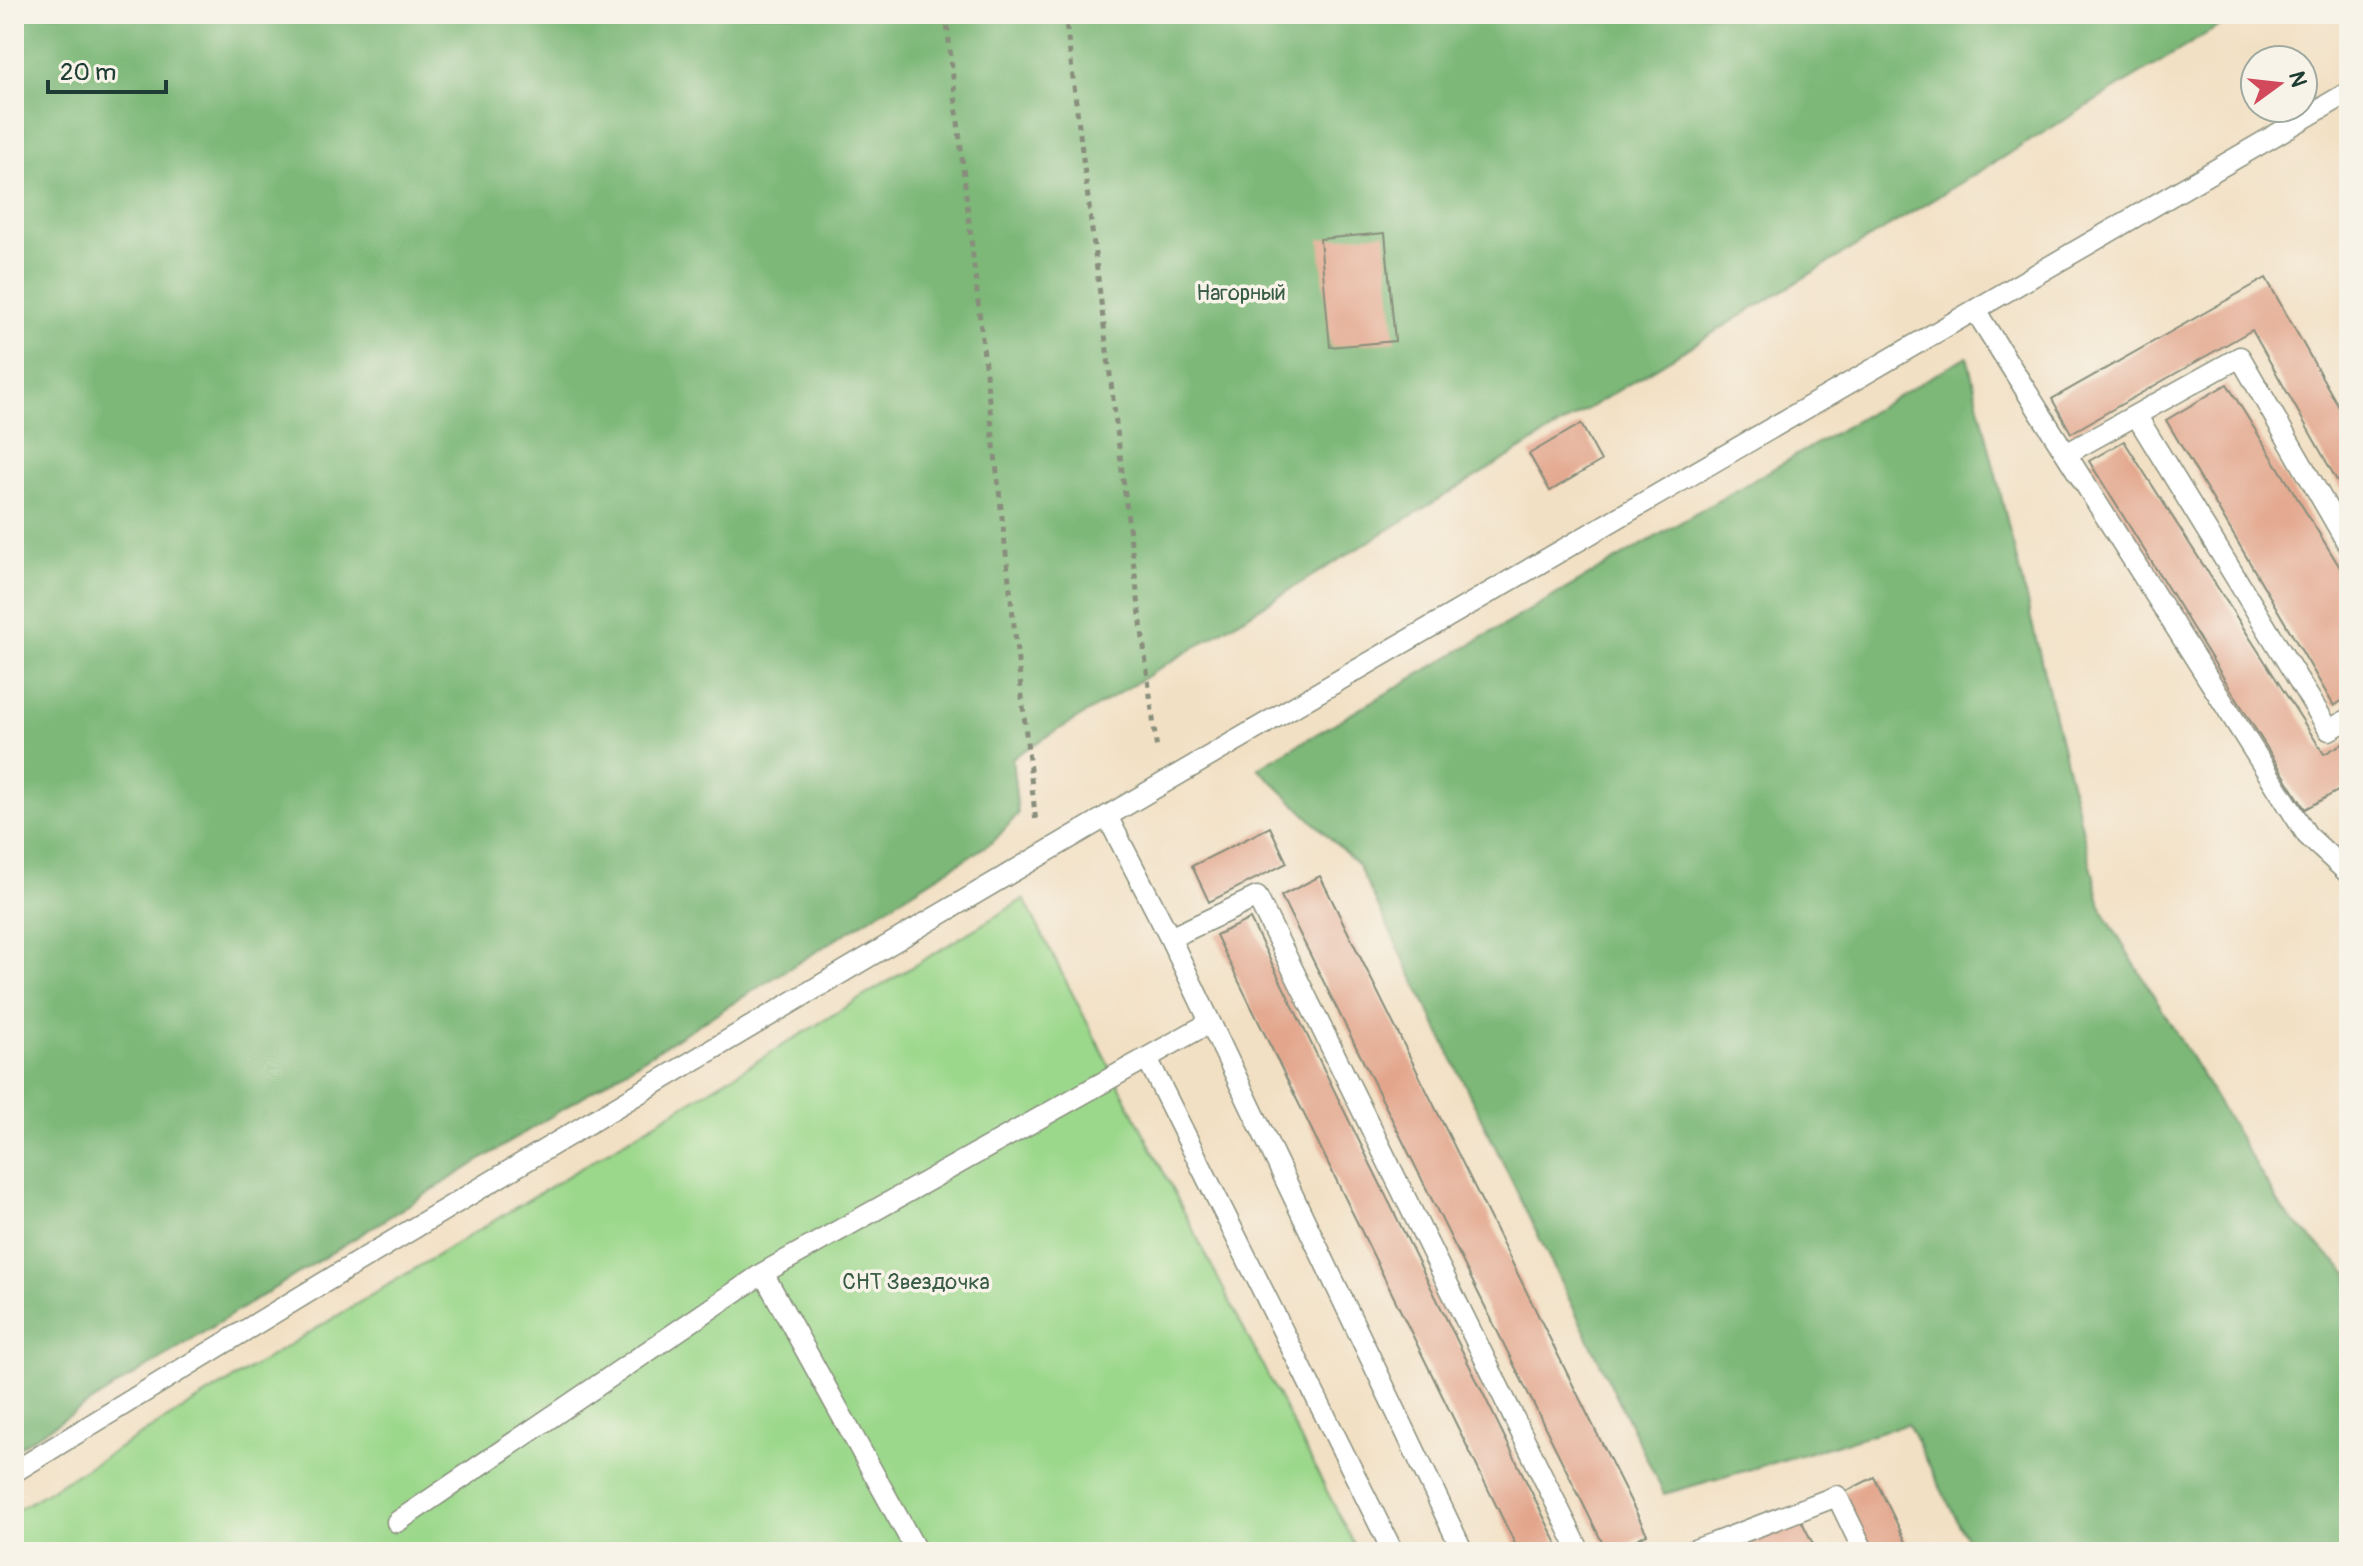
<svg xmlns="http://www.w3.org/2000/svg" width="2363" height="1566" font-family="Pangolin,sans-serif">
<rect width="100%" height="100%" fill="#f7f3e8"/>
<filter id="ink" filterUnits="userSpaceOnUse"><feTurbulence type="fractalNoise" baseFrequency=".0125" numOctaves="2"/><feDisplacementMap in="SourceGraphic" scale="16" xChannelSelector="R" yChannelSelector="G"/><feConvolveMatrix kernelMatrix="1 2 1 2 8 2 1 2 1" color-interpolation-filters="sRGB"/></filter>
<filter id="wash" filterUnits="userSpaceOnUse"><feTurbulence type="fractalNoise" baseFrequency=".006" numOctaves="4" result="noise"/><feDisplacementMap in="SourceGraphic" scale="32" xChannelSelector="R" yChannelSelector="G"/><feGaussianBlur stdDeviation="1.8" result="paint"/><feColorMatrix in="noise" values="0 0 0 0 0 0 0 0 0 0 0 0 0 0 0 0 0 1.4 0 .05"/><feComposite in="paint" operator="in"/></filter>
<g filter="url(#wash)">
<rect width="100%" height="100%" fill="#f2e0c4"/>
<!-- green -->
<path fill="#9cd88c" stroke="#5e8a60" stroke-width="2" d="M1024 899 1358 1552H14V1512Z"/>
<!-- forest -->
<path fill="#7db878" stroke="#4e7a56" stroke-width="2" d="M14 14H2239L1012 758 1018 814 994 841 14 1450Z
M1967 356 2102 910 2284 1212 2349 1274V1552H1973L1908 1424 1664 1494 1358 865 1258 768Z"/>
<g id="blocks">
<!-- building -->
<path fill="#e3a68c" d="M1385 233 1395 341 1330 347 1320 239Z
M2266 278 2349 425V502L2252 330 2071 433 2052 399Z
M2227 384 2349 582V696L2334 706 2166 420Z
M1581 424 1601 461 1550 491 1529 454Z
M2124 441 2324 754 2349 740V785L2305 809 2089 461Z
M1270 827 1287 863 1209 902 1192 866Z
M1320 876 1647 1534 1612 1552H1607L1281 896Z
M1250 919 1561 1552H1519L1216 935Z
M1874 1477 1911 1552H1865L1837 1496Z
M1797 1512 1817 1552H1736L1732 1544Z"/>
</g>
</g>
<g filter="url(#ink)">
<use href="#blocks" fill-opacity="0" stroke="#888e7c" stroke-width="2"/>
<g fill="none" stroke-linecap="round" stroke-linejoin="round">
<defs>
<path id="service" d="M1975 310 2066 454 2240 357 2349 546
M2136 415 2329 730 2349 719
M2066 454 2307 835 2349 874
M1107 816 1170 938 1463 1552
M1170 938 1257 897 1580 1552
M1147 1058 1393 1552
M14 1472C784 997 1568 548 2349 92
M397 1522 763 1273
M1714 1543 1837 1496 1864 1552
M917 1552 763 1273 1209 1023
M1689 1552 1714 1543 1719 1552"/>
</defs>
<!-- service casing -->
<use href="#service" stroke="#888e7c" stroke-width="23"/>
<!-- path -->
<path stroke="#888e7c" stroke-width="5" stroke-dasharray="6 6" stroke-linecap="butt" d="M946 14 1036 823
M1065 14 1157 751"/>
<!-- service -->
<use href="#service" stroke="#fff" stroke-width="20"/>
</g>
</g>
<g text-anchor="middle" dominant-baseline="central" stroke-width="7" stroke-linejoin="round" paint-order="stroke">
<!-- park labels -->
<g font-size="22" fill="#385c46" stroke="#f7f3e8">
<text x="1241" y="293">Нагорный</text>
<text x="916" y="1282">СНТ Звездочка</text>
</g>
</g>
<!-- margin -->
<rect width="2363" height="1566" fill="none" stroke="#f7f3e8" stroke-width="48"/>
<!-- north arrow -->
<g transform="translate(2279 84) rotate(75)"><circle r="38" fill="#f7f3e8" stroke="#a1aaa0" stroke-width="2"/>
<path d="M0-6L14 30L0 20L-14 30Z" fill="#d1495b"/>
<text y="-12" font-size="22" font-weight="bold" text-anchor="middle" fill="#1f3d34">N</text>
</g>
<!-- scale -->
<path d="M48 80v12h118v-12" fill="none" stroke="#1f3d34" stroke-width="4"/>
<text x="60" y="80" font-size="24" fill="#1f3d34" stroke="#f7f3e8" stroke-width="6" paint-order="stroke">20 m</text>
</svg>
